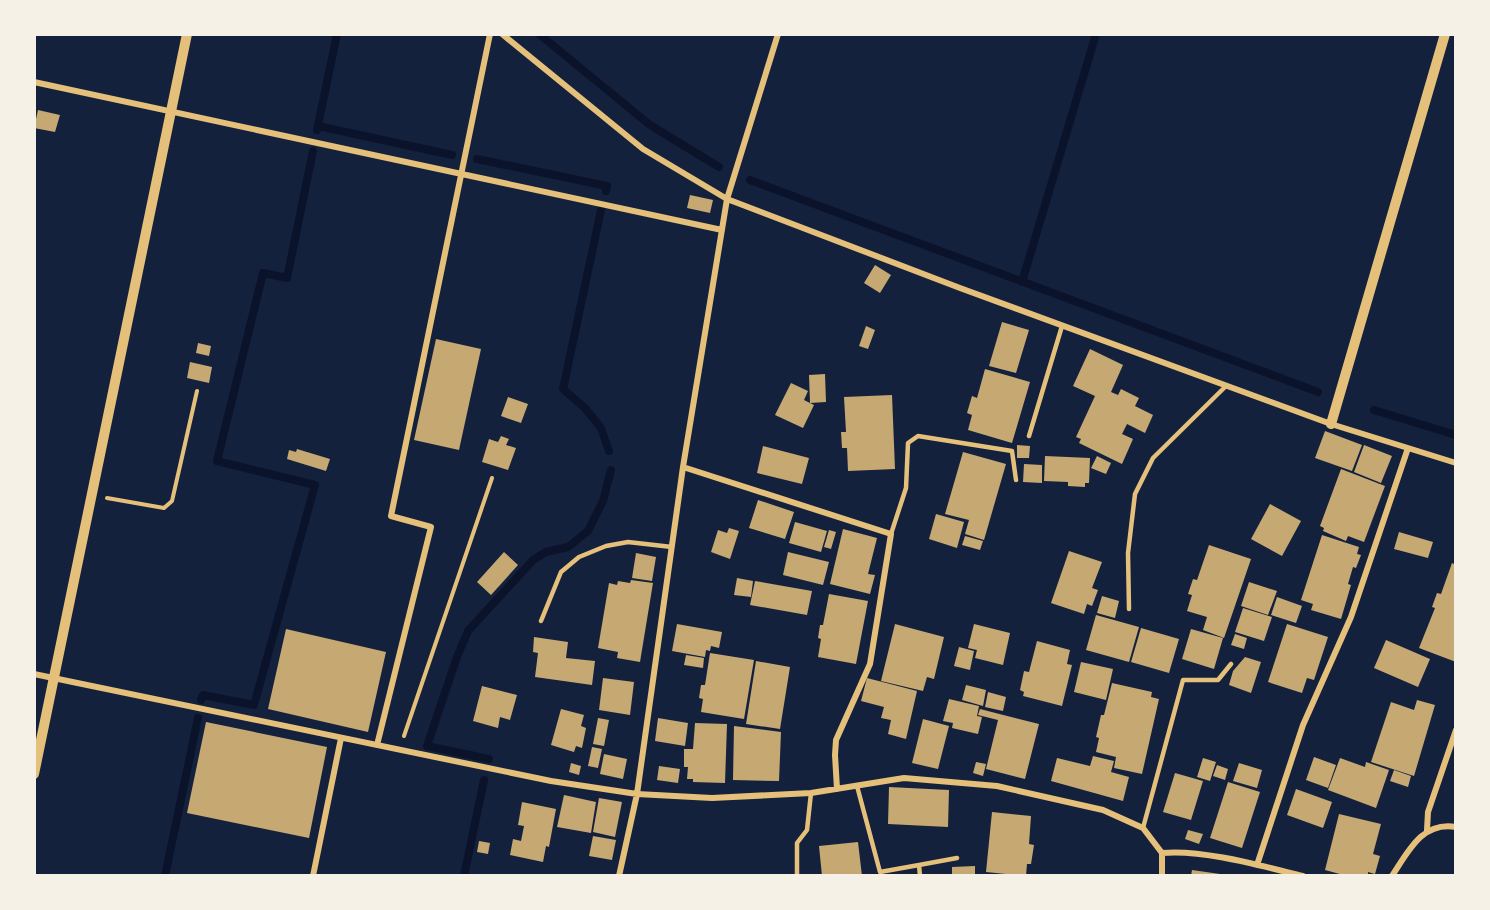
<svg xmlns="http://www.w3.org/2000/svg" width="1490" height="910" font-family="'Open Sans',sans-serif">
<rect width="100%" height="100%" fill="#14213d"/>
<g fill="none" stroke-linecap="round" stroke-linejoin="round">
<!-- stream -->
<path stroke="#0b132b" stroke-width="8" d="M539 34 650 125 719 167
M318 126 452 155
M317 130 337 34
M477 159 607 186 606 191
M750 180 1318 392
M601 210 563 389 585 408 601 428 609 451
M1022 282 1096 34
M1374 410 1456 435
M201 700 203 695 254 705 315 485 217 461 263 273 287 278 313 151
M489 759 427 746 457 657 468 631 533 560 546 552 568 547 588 531 603 501 611 470
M165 876 198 718
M464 876 484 780"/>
</g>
<!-- building -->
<path fill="#c6a872" d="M38 110 60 115 55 132 34 128Z
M690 195 713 200 710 213 687 208Z
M875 265 891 275 880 293 864 283Z
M1002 322 1029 330 1016 373 989 366Z
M866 326 875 330 868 349 859 346Z
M436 339 481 349 459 450 414 440Z
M198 343 211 346 209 356 196 353Z
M1090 349 1123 365 1111 392 1118 395 1121 389 1139 398 1135 406 1153 415 1145 433 1127 424 1122 434 1133 439 1122 464 1079 443 1081 439 1076 437 1095 396 1073 386Z
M190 362 212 367 209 383 187 378Z
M985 369 1030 382 1012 443 968 430 972 415 967 413 972 396 977 398Z
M825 374 826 402 810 403 809 375Z
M791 383 808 391 804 400 814 405 803 428 775 415Z
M892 395 895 469 848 471 847 448H842L841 432H846L844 397Z
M508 397 528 404 521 423 501 416Z
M1325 431 1362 445 1352 471 1315 458Z
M501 436 509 439 506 445 516 448 508 470 482 462 489 439 498 442Z
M1017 445 1030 446 1029 458H1017Z
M1364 445 1392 456 1381 483 1354 472Z
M763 446 809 458 802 484 757 473Z
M297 449 330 459 326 471 287 459 289 450 296 452Z
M963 452 1006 464 984 540 965 534 969 520 945 514Z
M1045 456 1090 458 1089 483H1085V487L1068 486V482L1044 481Z
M1097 456 1111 463 1106 474 1091 468Z
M1024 464 1042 465V483L1023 482Z
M1341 469 1385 486 1364 542 1348 536 1346 541 1323 531 1324 528 1320 526Z
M758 500 794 512 785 539 749 528Z
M1270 504 1301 521 1282 556 1251 539Z
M936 514 964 522 957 548 929 539Z
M795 522 827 531 821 552 789 543Z
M729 528 739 531 730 559 711 552 718 530 727 533Z
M843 529 877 538 868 574 875 575 870 594 830 584Z
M829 530 836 532 831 549 824 547Z
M1399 532 1433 542 1428 558 1394 549Z
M1322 535 1359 547 1357 554 1361 555 1356 568 1353 567 1348 584 1351 585 1341 619 1311 610 1313 604 1301 600Z
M965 536 983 541 980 550 962 545Z
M1209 545 1251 559 1224 638 1203 630 1207 617 1187 611 1192 595 1188 594 1193 579 1197 580Z
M1069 551 1102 562 1092 588 1098 590 1092 606 1087 604 1084 614 1051 603Z
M504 552 518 565 491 595 477 582Z
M788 552 829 562 823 585 783 575Z
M636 553 656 557 652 581 632 578Z
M1452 563 1456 565V662L1419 648 1435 608 1432 607 1437 593 1441 594Z
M737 578 753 581 751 597 734 595Z
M631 580 653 583 640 662 617 658 618 652 598 648 609 583 617 585 618 581 630 583Z
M755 581 812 591 807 615 750 605Z
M1249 582 1277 591 1268 615 1241 606Z
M829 594 868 601 856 664 818 657 821 639 818 638 820 625H823Z
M1102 596 1119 601 1115 618 1097 613Z
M1277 597 1302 606 1296 623 1271 615Z
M1243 608 1272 617 1264 641 1235 632Z
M1096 615 1139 627 1129 662 1086 650Z
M677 624 722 632 719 648 711 646 710 651 706 650 705 657 672 651Z
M895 624 944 637 934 679 927 677 923 691 881 681Z
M974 624 1010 633 1003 665 975 658 977 650 968 648Z
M1287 624 1328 637 1314 680 1307 678 1302 693 1268 682Z
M1141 628 1179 639 1169 673 1131 662Z
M286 629 386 652 368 732 268 709Z
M1191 629 1223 638 1214 669 1182 659Z
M1235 634 1247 638 1244 649 1231 645Z
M534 637 568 642 566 658 595 661 592 685 535 677 538 653 533 652Z
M1386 640 1430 659 1418 687 1374 668Z
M1037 641 1070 650 1067 664 1072 665 1062 706 1023 696 1024 692 1020 690 1024 671 1029 672Z
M959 647 974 651 970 670 954 666Z
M710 653 754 660 744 719 701 712 703 699 699 698 701 685H705Z
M686 655 704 658 703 668 684 665Z
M1245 657 1261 662 1251 693 1229 685 1233 671Z
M756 661 790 667 780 729 746 724Z
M1081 662 1113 669 1106 700 1074 692Z
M603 678 634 682 630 715 599 710Z
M867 678 917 691 906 739 888 734 891 720 881 718 884 707 861 701Z
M1112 683 1152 692 1151 697 1159 699 1142 774 1114 768 1116 757 1096 752 1099 738 1096 737 1101 715H1104Z
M966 685 986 690 983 706 962 700Z
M482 686 517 695 510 720 500 717 498 728 473 721Z
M988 692 1006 697 1003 711 985 707Z
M949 699 979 706 977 716 982 717 978 734 952 728 953 723 943 721Z
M1417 700 1435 705 1414 776 1371 762 1391 702 1414 710Z
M561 709 584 715 581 726 586 728 582 748 576 746 574 752 551 745Z
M980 709 1039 724 1025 779 986 769 998 720 978 715Z
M598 718 609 720 604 746 593 744Z
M658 718 688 723 685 746 655 741Z
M923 719 949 726 938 769 912 763Z
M206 722 327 747 309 838 187 813Z
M695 723 727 724 725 783 693 782V779H687L688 767H684V749H693Z
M734 726 781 732 779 781 733 780Z
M592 747 602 749 598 768 588 766Z
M604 754 627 759 623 779 600 774Z
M1093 756 1114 761 1111 772 1129 777 1123 801 1051 781 1057 758 1090 766Z
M1314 757 1336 765 1328 788 1306 780Z
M1203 758 1216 762 1210 781 1197 777Z
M1340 758 1365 767 1366 762 1389 770 1376 808 1328 790Z
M976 762 986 764 983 776 973 773Z
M571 763 581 766 579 775 569 772Z
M1239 763 1262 770 1257 788 1233 781Z
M1217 765 1228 769 1225 780 1213 776Z
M659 766 680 769 678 783 657 780Z
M1394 770 1411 776 1408 787 1390 781Z
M1175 773 1203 781 1191 820 1163 812Z
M1228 782 1260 792 1242 848 1210 838Z
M889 787 949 790 948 827 888 824Z
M1296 789 1332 802 1323 828 1287 815Z
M564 795 596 802 591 833 557 827Z
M599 798 622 802 615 837 593 832Z
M522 802 556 809 549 847 546 846 543 862 510 855 513 839 521 841 524 826 518 825Z
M992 812 1031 816 1029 844 1034 845 1031 864H1027L1026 876 986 872Z
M1339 814 1381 824 1373 854 1380 856 1375 874 1368 872V876H1347L1325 870Z
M1188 830 1203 834 1199 844 1185 839Z
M593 836 616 840 612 860 589 856Z
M479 841 490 843 488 854 477 852Z
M858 842 862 876H822L819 846Z
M975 866V876H952V867Z
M1192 870 1220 874V876H1191Z"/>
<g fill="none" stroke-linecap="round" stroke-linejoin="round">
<!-- path -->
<path stroke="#e5c07b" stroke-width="4" d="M107 498 164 508 172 501 197 391
M404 736 492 478"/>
<!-- service -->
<path stroke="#e5c07b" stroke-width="4.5" d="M1029 436 1062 326
M891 534 906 488 908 443 918 436 1012 451 1016 480
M1129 609 1128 553 1135 494 1153 458 1226 386
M541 621 561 572 579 557 606 546 628 542 672 547
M857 786 880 872 919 865 920 876
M1143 828 1183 680H1218L1231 664
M919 865 957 858
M797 876V843L807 830 811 793"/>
<!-- minor -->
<path stroke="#e5c07b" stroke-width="6" d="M502 34 643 149 727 199 960 288 1331 424 1456 463
M34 82 722 230
M683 467 891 534 870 664 836 740 835 755 837 789
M34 674 551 781 637 794 712 798 811 793 904 778 997 786 1103 810 1143 828 1162 853V876
M377 745 431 527 391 516 490 34
M1427 830 1428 812 1456 730
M1162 853C1202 849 1262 866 1303 876
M1257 865 1303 725 1351 617 1408 448
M313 876 341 738
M619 876 637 794 683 467 727 199 778 34
M1392 876C1408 852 1422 821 1456 827"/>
<!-- tertiary -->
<path stroke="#e5c07b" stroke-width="10" d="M1331 424 1445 34
M34 774 187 34"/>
</g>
<!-- border -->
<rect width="1490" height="910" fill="none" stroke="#f6f1e7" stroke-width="72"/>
</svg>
